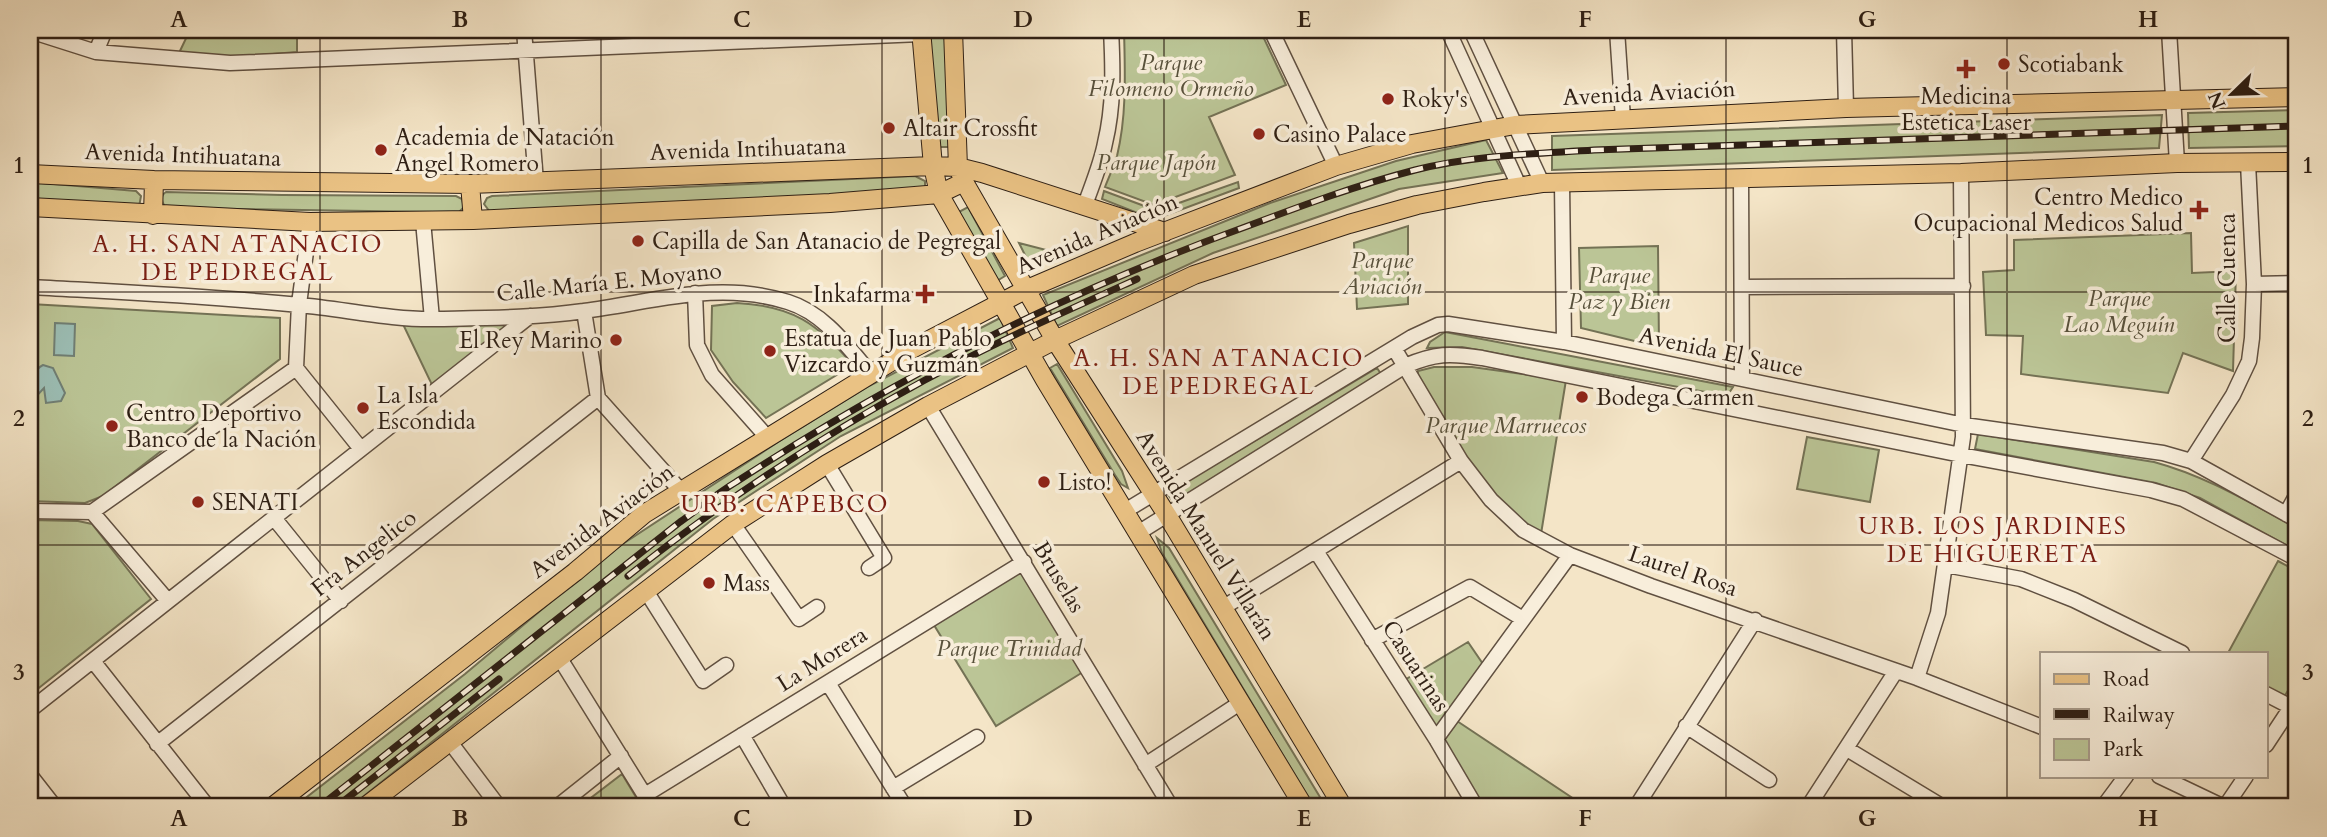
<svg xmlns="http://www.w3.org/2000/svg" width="2327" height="837" font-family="Cardo,serif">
<rect width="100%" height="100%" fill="#f4e5c7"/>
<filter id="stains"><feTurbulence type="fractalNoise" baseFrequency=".00286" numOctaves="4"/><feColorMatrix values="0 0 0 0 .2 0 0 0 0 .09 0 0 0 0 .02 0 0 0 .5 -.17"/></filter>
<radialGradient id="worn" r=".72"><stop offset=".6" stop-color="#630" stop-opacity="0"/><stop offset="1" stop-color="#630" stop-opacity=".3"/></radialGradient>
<!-- green -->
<path fill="#bbc596" stroke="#747255" stroke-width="2" d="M190 30H297V52L222 58 179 53Z
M929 30H946L951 147H937Z
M1124 30H1260L1286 85 1209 117 1235 175 1154 205 1105 187C1109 177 1114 166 1117 156 1127 115 1125 71 1124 30Z
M2297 110V146L2189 148 2188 113Z
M2162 115 2159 148 1552 170V136Z
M1486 140 1503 173 1399 189 1213 253 1057 326 1043 295 1270 203 1396 161Z
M915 176 925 181V190L490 212 484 204 487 198 492 196Z
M30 182 136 191 141 196 139 207 30 200Z
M1238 182 1239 188 1164 216 1162 209Z
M1104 191 1147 207 1145 216 1102 199Z
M166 192 282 195 456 196 462 199 464 207 459 212H434L167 208C162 204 159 196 166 192Z
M968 207 1005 276 995 282 957 213Z
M1408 226V304L1357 309 1354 243Z
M2191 233 2192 273 2236 271 2233 371 2183 353 2168 393 2021 374 2023 336 1986 335 1983 272 2014 270V240Z
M1019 243 1050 251 1028 261Z
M1658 246 1659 347 1581 328 1579 248Z
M737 303C793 306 817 323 853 365L766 418 733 382 711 350 712 306Z
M30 304 280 318V359L103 496 85 503 30 501Z
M1000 318 1013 348 841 436 713 519 350 807H294L465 674 609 553 778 442 869 386Z
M401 320 513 322 433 387Z
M1445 332 1733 387 1727 396 1462 347 1427 348 1430 342Z
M1057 364 1122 471 1128 488 1121 484 1115 475 1050 368Z
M1434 367H1472L1566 380 1541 534C1483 497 1452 438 1418 381V371Z
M1377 368 1381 374 1174 503 1167 493Z
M1978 434 2154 462C2206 476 2250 503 2297 528V551L2200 498 2156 483 1975 449Z
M1807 437 1879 450 1870 502 1797 489Z
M30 520 78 521 92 524 151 599 30 695Z
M1157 538 1169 548 1326 807H1314L1162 553Z
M2278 561 2297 571V676L2284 697 2266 688V653H2228Z
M1022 571 1083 672 996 726 934 625Z
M1468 642 1485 667 1436 729 1403 681Z
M1457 721 1586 807H1482L1443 742Z
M622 774 642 807H579Z"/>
<!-- water -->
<path fill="#9cbfb6" stroke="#707f75" stroke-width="2" d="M55 323 75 324 74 356 54 355Z
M43 365 53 368 65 393 61 401 46 403 44 388 30 403C30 390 30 371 43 365Z"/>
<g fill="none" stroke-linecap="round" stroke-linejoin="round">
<defs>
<path id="minor" d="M524 30 536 182
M1271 30 1336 166
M1448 30 1519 186
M1471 30 1542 183
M1617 30 1623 119
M1844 30 1846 108
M2169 30 2177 163
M30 31 96 52 230 63 921 34
M96 52 105 30
M1741 179 1742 379
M1562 183 1564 342
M1085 205C1092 185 1101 164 1105 143 1114 106 1113 68 1111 30
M423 221 432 319
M310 222 299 304 296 368 361 449
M2254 284 2297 283
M30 287C119 292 210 296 299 305 344 309 391 320 436 319 485 318 535 318 584 311 654 302 718 280 788 302 824 313 848 347 871 374
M1742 287 1963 286
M695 293 697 345 712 375 767 437
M584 311 598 398 680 490
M1394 348 1461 461 1491 500 1523 530 1570 555 1651 586 1917 678 2042 727
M928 406 1171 807
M2191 461 2233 395 2249 361 2252 338 2254 284 2248 163
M827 464 884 558 869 568
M30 511 92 512 296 368
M1125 511 1412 337 1438 325 1448 324 1564 342 1964 425 2163 453 2191 461 2297 520
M92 512 168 601
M2286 514 2297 494
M274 518 341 601
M733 524 799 619 817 607
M1138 533 1405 366C1435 353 1450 353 1482 358L1961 455 2151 490 2183 499 2297 559
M1316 551 1436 739 1476 807
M1946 565 2021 579 2074 600 2182 653
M646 591 703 681 726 665
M1224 607 1461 461
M1372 640 1470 587 1523 619
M559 657 652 807
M93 661 208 807
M1917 678 1938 613 1963 437 1961 173
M828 683 905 807
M2266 694 2297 710
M30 710 530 316
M1686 726 1769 780
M742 735 784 807
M1436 739 1570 555
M450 742 499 807
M157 744 598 398
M2266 745 2297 698
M1847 749 1943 807
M1145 765 1240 703
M30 775 55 807
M2159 776 2224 807
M893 788 977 737
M645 795 1024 562
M557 807 621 756
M1636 807 1755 620
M1808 807 1896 671
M2103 807 2126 776
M2225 807 2246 776"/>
<path id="major" d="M921 30 933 166 939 194 1045 380 1304 807
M953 30 958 167 964 182 1055 340 1167 515 1343 807
M30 174 154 180 470 184 933 166 958 167 982 173 1165 232
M470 184 473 220
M30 207 310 222 473 220 830 203 939 194 964 182
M153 215 154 180
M272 807 575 572 644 514 910 350 1025 290 1135 243 1336 166 1412 144 1515 125 1846 108 2297 97
M365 807 733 524 827 464 928 406 1055 340 1194 275 1349 224 1417 205 1484 192 1542 183 1961 173 2177 163 2297 162"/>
</defs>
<!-- minor casing -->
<use href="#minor" stroke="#605041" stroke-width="17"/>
<!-- major casing -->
<use href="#major" stroke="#2e1f14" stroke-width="20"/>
<!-- minor -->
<use href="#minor" stroke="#f8eedb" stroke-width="14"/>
<!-- major -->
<use href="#major" stroke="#eac284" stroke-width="18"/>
<defs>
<path id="rail" d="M628 576C721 502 820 437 925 380 994 343 1066 311 1137 279
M319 807 680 522C699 509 716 494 736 482 896 378 1065 292 1245 227 1301 206 1357 185 1415 170 1473 155 1534 154 1594 150L2297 126
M336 807 499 679"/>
</defs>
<!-- rail casing -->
<use href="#rail" stroke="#2e1f14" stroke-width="7"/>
<!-- rail -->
<use href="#rail" stroke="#f8eedb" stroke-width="4.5" stroke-dasharray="13" stroke-linecap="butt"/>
</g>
<!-- grid -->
<path fill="none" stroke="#2e1f14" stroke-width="2" stroke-opacity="0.55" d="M320 30V807M601 30V807M882 30V807M1164 30V807M1445 30V807M1726 30V807M2007 30V807M30 292H2297M30 545H2297"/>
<!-- markers -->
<g fill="#8f2418" stroke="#f8eedb" stroke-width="2.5">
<circle cx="2004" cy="64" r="7"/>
<path d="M1962.5 58.5h7v7h7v7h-7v7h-7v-7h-7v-7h7z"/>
<circle cx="1388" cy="99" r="7"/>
<circle cx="889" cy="128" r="7"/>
<circle cx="1259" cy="134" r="7"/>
<circle cx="381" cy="150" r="7"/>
<path d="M2195.5 199.5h7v7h7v7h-7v7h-7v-7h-7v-7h7z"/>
<circle cx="638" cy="241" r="7"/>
<path d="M921.5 283.5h7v7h7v7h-7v7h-7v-7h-7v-7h7z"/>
<circle cx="616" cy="340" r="7"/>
<circle cx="770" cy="351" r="7"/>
<circle cx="1582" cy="397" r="7"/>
<circle cx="363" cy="408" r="7"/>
<circle cx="112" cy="426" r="7"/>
<circle cx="1044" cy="482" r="7"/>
<circle cx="198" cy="502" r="7"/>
<circle cx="709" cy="583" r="7"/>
</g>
<g text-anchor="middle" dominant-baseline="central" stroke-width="7" stroke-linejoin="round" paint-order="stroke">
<!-- park labels -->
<g font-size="23" font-style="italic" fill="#58513b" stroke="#f8eedb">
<text x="1171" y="62">Parque<tspan x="1171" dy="26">Filomeno Ormeño</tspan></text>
<text x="1156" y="162">Parque Japón</text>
<text x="1382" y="260">Parque<tspan x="1382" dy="26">Aviación</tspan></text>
<text x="1619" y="275">Parque<tspan x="1619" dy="26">Paz y Bien</tspan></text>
<text x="2119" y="298">Parque<tspan x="2119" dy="26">Lao Meguín</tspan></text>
<text x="1506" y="425">Parque Marruecos</text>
<text x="1009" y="648">Parque Trinidad</text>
</g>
<!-- poi labels -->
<g font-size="23" fill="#2e1f14" stroke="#f8eedb" text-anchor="start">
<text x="2018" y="64">Scotiabank</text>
<text x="1966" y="96" text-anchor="middle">Medicina<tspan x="1966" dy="26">Estetica Laser</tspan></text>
<text x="1402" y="99">Roky's</text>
<text x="903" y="128">Altair Crossfit</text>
<text x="1273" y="134">Casino Palace</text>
<text x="395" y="137">Academia de Natación<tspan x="395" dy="26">Ángel Romero</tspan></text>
<text x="2183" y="197" text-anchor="end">Centro Medico<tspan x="2183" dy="26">Ocupacional Medicos Salud</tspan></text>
<text x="652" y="241">Capilla de San Atanacio de Pegregal</text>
<text x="911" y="294" text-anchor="end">Inkafarma</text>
<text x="784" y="338">Estatua de Juan Pablo<tspan x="784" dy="26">Vizcardo y Guzmán</tspan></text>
<text x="602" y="340" text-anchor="end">El Rey Marino</text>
<text x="377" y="395">La Isla<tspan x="377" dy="26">Escondida</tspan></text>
<text x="1596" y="397">Bodega Carmen</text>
<text x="126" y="413">Centro Deportivo<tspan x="126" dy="26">Banco de la Nación</tspan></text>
<text x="1058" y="482">Listo!</text>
<text x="212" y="502">SENATI</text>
<text x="723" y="583">Mass</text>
</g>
<!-- street labels -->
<g font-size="23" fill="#2e1f14" stroke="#f8eedb">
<text transform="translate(1649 93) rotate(-3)">Avenida Aviación</text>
<text transform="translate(748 149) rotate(-2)">Avenida Intihuatana</text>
<text transform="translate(183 155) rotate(2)">Avenida Intihuatana</text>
<text transform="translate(1097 234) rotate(-23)">Avenida Aviación</text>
<text transform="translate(2227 278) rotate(-90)">Calle Cuenca</text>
<text transform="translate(609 282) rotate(-6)">Calle María E. Moyano</text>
<text transform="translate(1721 352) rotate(12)">Avenida El Sauce</text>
<text transform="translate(602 521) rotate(-37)">Avenida Aviación</text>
<text transform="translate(1206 535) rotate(58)">Avenida Manuel Villarán</text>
<text transform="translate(364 553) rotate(-38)">Fra Angelico</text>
<text transform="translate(1683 571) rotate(19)">Laurel Rosa</text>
<text transform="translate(1059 577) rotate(59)">Bruselas</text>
<text transform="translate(822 659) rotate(-32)">La Morera</text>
<text transform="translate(1416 666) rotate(57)">Casuarinas</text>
</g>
<!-- neighbourhood labels -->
<g font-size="24" letter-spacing="2" fill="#7a1f14" stroke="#f8eedb">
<text x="238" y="244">A. H. SAN ATANACIO<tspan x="238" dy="28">DE PEDREGAL</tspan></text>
<text x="1219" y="358">A. H. SAN ATANACIO<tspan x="1219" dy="28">DE PEDREGAL</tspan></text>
<text x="785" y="504">URB. CAPEBCO</text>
<text x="1993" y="526">URB. LOS JARDINES<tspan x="1993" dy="28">DE HIGUERETA</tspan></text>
</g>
</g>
<!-- margin -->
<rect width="2327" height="837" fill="none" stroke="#f4e5c7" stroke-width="77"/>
<!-- legend -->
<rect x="2040" y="652" width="228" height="126" fill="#f8eedb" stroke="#a79b8b" stroke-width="2"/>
<rect x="2054" y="674" width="35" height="10" fill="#eac284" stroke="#a79b8b" stroke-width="2"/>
<text x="2103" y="686" font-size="21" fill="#2e1f14">Road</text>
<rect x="2054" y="709" width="35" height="10" fill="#2e1f14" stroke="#a79b8b" stroke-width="2"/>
<text x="2103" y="722" font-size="21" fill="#2e1f14">Railway</text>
<rect x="2054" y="739" width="35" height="21" fill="#bbc596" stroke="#a79b8b" stroke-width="2"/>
<text x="2103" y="756" font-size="21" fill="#2e1f14">Park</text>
<!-- north arrow -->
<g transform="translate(2232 94) rotate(247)" stroke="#f8eedb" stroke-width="5" paint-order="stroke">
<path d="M0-5L12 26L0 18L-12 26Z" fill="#2e1f14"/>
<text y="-10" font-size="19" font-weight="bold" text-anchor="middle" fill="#2e1f14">N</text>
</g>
<rect x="38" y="38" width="2250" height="760" fill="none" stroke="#2e1f14" stroke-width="2.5"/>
<g font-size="23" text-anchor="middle" font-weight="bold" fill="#2e1f14">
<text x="179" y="27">A</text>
<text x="460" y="27">B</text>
<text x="742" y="27">C</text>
<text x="1023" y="27">D</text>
<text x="1304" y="27">E</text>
<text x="1585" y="27">F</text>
<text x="1867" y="27">G</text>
<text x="2148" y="27">H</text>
<text x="19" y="173">1</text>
<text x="2308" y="173">1</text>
<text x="19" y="426">2</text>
<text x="2308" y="426">2</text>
<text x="19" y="680">3</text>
<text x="2308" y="680">3</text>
<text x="179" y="826">A</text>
<text x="460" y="826">B</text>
<text x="742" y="826">C</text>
<text x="1023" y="826">D</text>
<text x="1304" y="826">E</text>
<text x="1585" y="826">F</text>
<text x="1867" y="826">G</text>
<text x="2148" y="826">H</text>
</g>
<rect width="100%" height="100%" filter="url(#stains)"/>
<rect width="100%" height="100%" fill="url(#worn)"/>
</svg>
